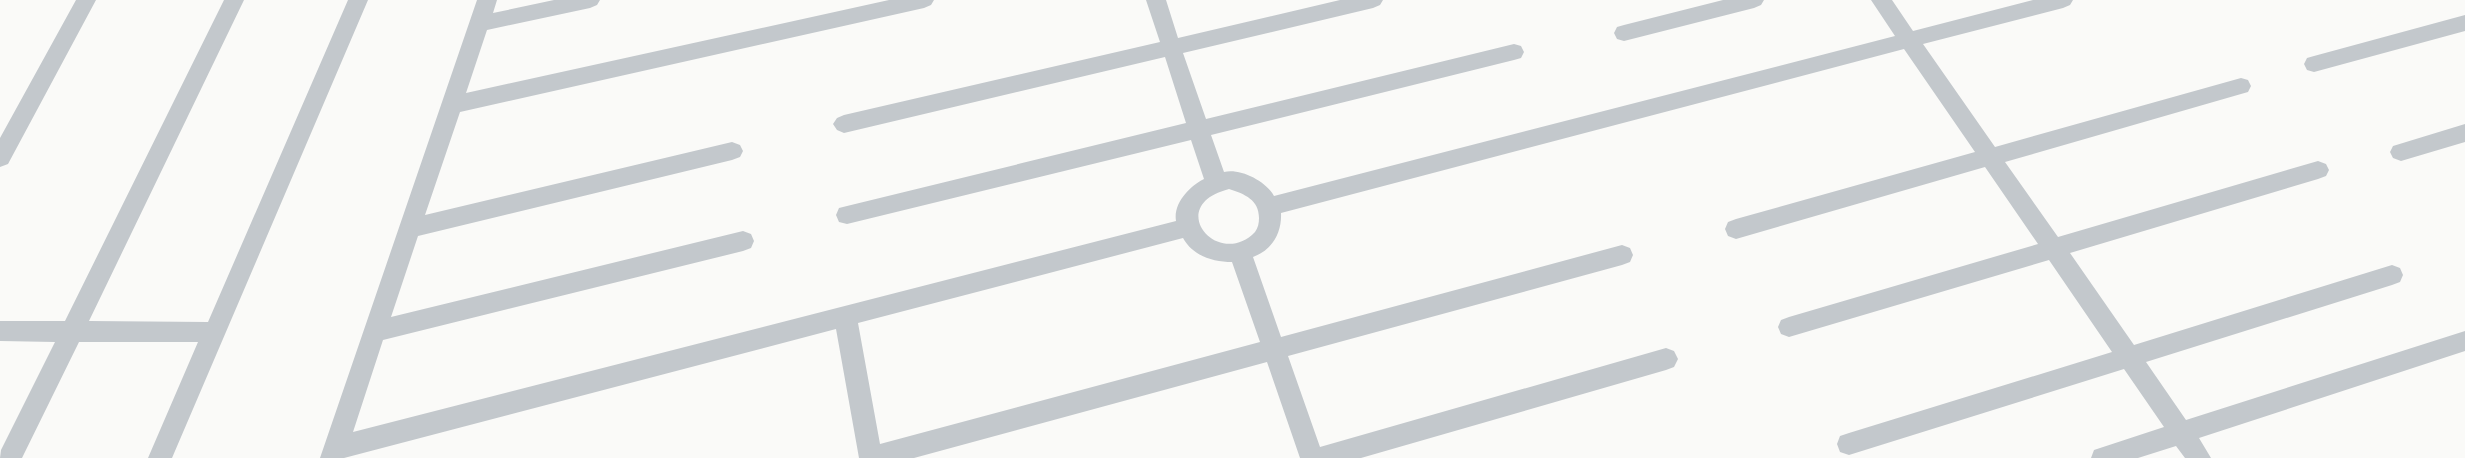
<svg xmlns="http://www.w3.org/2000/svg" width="2465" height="458" font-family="'Open Sans',sans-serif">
<rect width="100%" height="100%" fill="#fafaf8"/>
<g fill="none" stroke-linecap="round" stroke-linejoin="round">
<!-- minor -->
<path fill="#c3c8cc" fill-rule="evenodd" d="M76 0H96L8 164 0 167V138Z
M224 0H244L89 321 208 322 348 0H368L172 458H148L198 342H79L22 458H0L1 450 55 342 0 341V321H65Z
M477 0H497L493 13 554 0H600L597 5 590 8 487 30 466 93 889 0H934L931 5 924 8 460 112 425 215 732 142 740 145 743 151 740 157 732 160 418 236 391 317 743 231 751 234 754 241 751 248 743 251 383 340 353 432 1176 221C1173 203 1190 186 1204 179L1191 140 847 224 839 222 836 215 839 208 847 206 1186 123 1165 57 844 133 837 130 833 124 837 118 844 115 1160 42 1146 0H1166L1178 38 1340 0H1383L1380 5 1373 8 1183 53 1206 119 1514 44 1521 46 1524 52 1521 58 1514 60 1211 135 1224 172C1240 168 1266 181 1274 196L1895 36 1871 0H1892L1913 31 2033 0H2073L2070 5 2063 8 1923 44 1995 147 2241 78 2248 80 2251 86 2248 92 2241 94 2005 162 2058 237 2318 161 2326 164 2329 170 2326 176 2318 179 2070 253 2134 345 2392 265 2400 268 2403 275 2400 282 2392 285 2146 362 2186 420 2465 331V351L2199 438 2211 458H2185L2176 446 2138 458H2091L2094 450 2164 427 2124 369 1849 455 1840 452 1837 444 1840 436 1849 433 2112 352 2049 260 1789 337 1781 334 1778 327 1781 320 1789 317 2038 244 1985 167 1736 239 1728 236 1725 229 1728 222 1736 219 1975 152 1904 49 1281 213C1282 233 1272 250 1253 257L1281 337 1622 245 1630 248 1633 255 1630 262 1622 265 1288 356 1320 447 1666 348 1674 351 1678 359 1674 367 1666 370 1361 458H1300L1267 362 914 458H859L836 329 344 458H320ZM1229 189C1245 194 1259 200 1259 218 1259 223 1258 228 1255 232 1219 270 1163 206 1229 189ZM1183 238C1193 256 1213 262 1232 262L1260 342 880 444 858 323Z
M1723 0H1764L1761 5 1754 8 1624 41 1617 39 1614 33 1617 27 1624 25Z
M2465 15V31L2314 72 2307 70 2304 64 2307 58 2314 56Z
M2465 124V142L2401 161 2393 158 2390 152 2393 146Z"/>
</g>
</svg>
